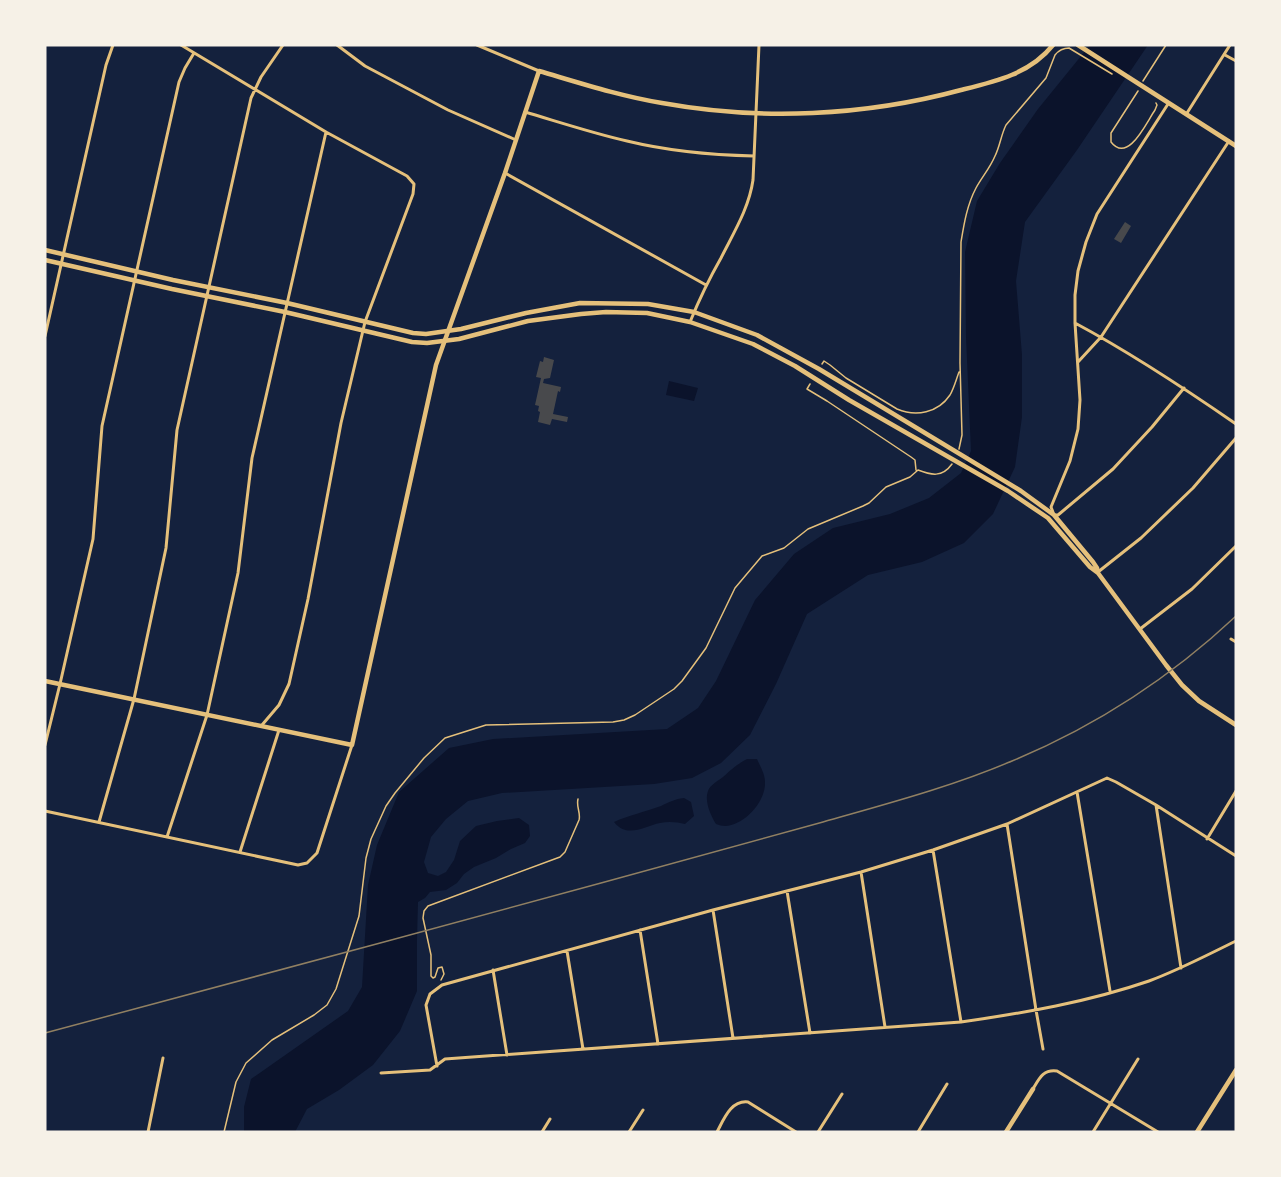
<svg xmlns="http://www.w3.org/2000/svg" width="1281" height="1177" font-family="Commissioner,sans-serif">
<rect width="100%" height="100%" fill="#14213d"/>
<!-- water -->
<path fill="#0b132b" d="M1090 45H1148L1077 150 1025 222 1016 281 1022 355V417L1015 467 993 514 964 543 922 562 868 575 807 614 776 684 750 735 721 763 692 778 654 784 502 793 468 801 446 819 431 837 424 862 428 873 438 876 446 872 454 860 460 841 476 826 497 821 519 818 529 825 530 836 525 843 511 849 496 858 474 867 464 874 457 883 446 890 430 892 425 898 418 902 417 939V991L400 1031 373 1065 339 1090 307 1109 295 1132H244V1107L251 1079 348 1011 362 987 368 885 377 845 399 792 449 748 493 739 667 729 698 708 716 681 755 600 794 554 833 528 890 514 929 498 961 473 971 451 966 337 965 252 977 201 1000 163 1038 109Z
M669 381 698 388 694 401 666 395Z
M747 759H757C760 766 765 774 765 782 766 801 745 825 725 826 722 826 719 825 716 824 711 816 704 801 708 791 710 785 718 781 723 777 732 769 736 765 747 759Z
M684 798 691 802 694 816 685 824C677 822 669 821 660 823 645 826 627 839 614 822 629 815 645 812 661 806 669 802 675 799 684 798Z"/>
<!-- building -->
<path fill="#48494c" d="M1125 222 1131 226 1121 243 1114 239Z
M544 357 554 360 550 378 544 379 543 383 561 387 560 392 558 391 553 414 568 417 567 422 552 419 550 425 538 422 540 412 538 411 539 406 535 405 541 378 536 377 540 361 543 362Z"/>
<g fill="none" stroke-linecap="round" stroke-linejoin="round">
<!-- path -->
<path stroke="#e5c07b" stroke-width="1.5" d="M1143 81 1166 45
M1138 91 1111 133V142C1128 164 1146 123 1155 110L1157 105 1156 103
M822 364 824 361 830 365 846 378 897 409C916 417 938 413 950 395 954 388 956 380 959 372
M810 384 807 389 827 401 911 457 915 460 916 470
M959 449 962 435 960 363 961 242C964 224 967 205 976 188 982 177 990 168 995 156 1000 146 1001 135 1006 125L1046 78 1055 55C1059 50 1063 48 1069 48L1112 74
M441 980 444 974 442 967 438 968 435 977 433 978 431 976V955L423 918 424 911 428 906 560 857 565 852 579 820C581 813 576 807 578 799
M224 1132 236 1082 246 1063 272 1040 314 1015 327 1005 336 989 359 916 366 858 371 839 386 806 395 793 424 758 445 738 486 725 613 722 624 720 635 715 674 689 682 681 706 648 735 588 762 556 784 548 808 529 863 506 869 503 886 487 910 477 918 470C931 475 942 478 952 464"/>
<!-- minor -->
<path stroke="#e5c07b" stroke-width="3" d="M181 45 326 132 407 176 414 184 413 194 365 322 341 423 308 599 289 684 279 705 262 725
M337 45 365 66 448 110 516 140
M477 45 539 71
M1225 55 1236 61
M1168 104 1097 214 1086 242 1078 271 1075 295V323L1080 400 1078 429 1070 461 1051 507 1054 515H1058L1113 469 1152 427 1184 388
M525 112C559 122 592 133 627 141 668 151 711 155 754 156
M1187 113 1230 45
M505 173 706 285
M690 322C699 300 709 279 721 258 734 232 749 208 753 180L759 45
M1075 323C1131 353 1184 388 1236 424
M45 336 106 65 113 45
M1078 362 1101 337 1229 141
M1098 572 1141 538 1193 488 1236 438
M1140 629 1192 589 1236 546
M1231 639 1236 642
M45 745 60 684 93 539 102 426 179 82 185 68 194 53
M1077 792 1110 991
M1156 805 1181 968
M45 811 298 865 307 863 317 853 352 745
M99 822 134 699 166 548 177 430 251 98 261 77 283 45
M1007 824 1036 1010 1043 1049
M167 837 207 715 238 573 252 458 326 132
M1207 839 1236 791
M933 850 961 1022
M240 852 279 730
M861 872 885 1027
M787 891 810 1033
M713 910 733 1038
M640 930 658 1044
M567 951 583 1049
M493 970 507 1055
M437 1066 426 1005 430 994 442 985 713 910 861 872 933 850 1007 824 1107 778 1116 782 1156 805 1236 856
M381 1073 430 1070 445 1059 961 1022C1024 1013 1088 1002 1149 981 1179 970 1207 955 1236 941
M1033 1089C1039 1079 1043 1069 1057 1071L1158 1132
M148 1132 163 1058
M542 1132 550 1119
M629 1132 643 1110
M717 1132C724 1119 731 1100 748 1102L796 1132
M818 1132 842 1094
M918 1132 947 1084
M1093 1132 1138 1059"/>
<!-- tertiary -->
<path stroke="#e5c07b" stroke-width="4.5" d="M1078 45 1236 146
M45 681 352 745 436 365 505 173 539 71C580 83 620 96 662 103 761 121 865 116 961 90 994 82 1030 74 1053 45
M1006 1132 1033 1089"/>
<!-- secondary -->
<path stroke="#e5c07b" stroke-width="4.5" d="M45 250 173 280 287 303 413 333 426 334 461 329 526 313 580 303 648 304 694 312 757 335 819 369 1021 491 1054 515 1093 562 1097 568 1098 573 1166 665 1182 685 1199 701 1236 725
M45 260 172 289 285 312 412 342 427 343 459 339 528 321 581 314 606 312 647 313 690 322 753 344 795 366 849 400 1008 491 1048 518 1090 567 1098 573
M1197 1132 1236 1070"/>
<!-- rail -->
<path stroke="#918062" stroke-width="1.5" d="M45 1033C230 983 416 934 601 883 675 863 749 843 823 822 886 804 951 787 1012 761 1094 727 1171 677 1236 616"/>
</g>
<!-- border -->
<rect width="1281" height="1177" fill="none" stroke="#f6f1e7" stroke-width="93"/>
</svg>
